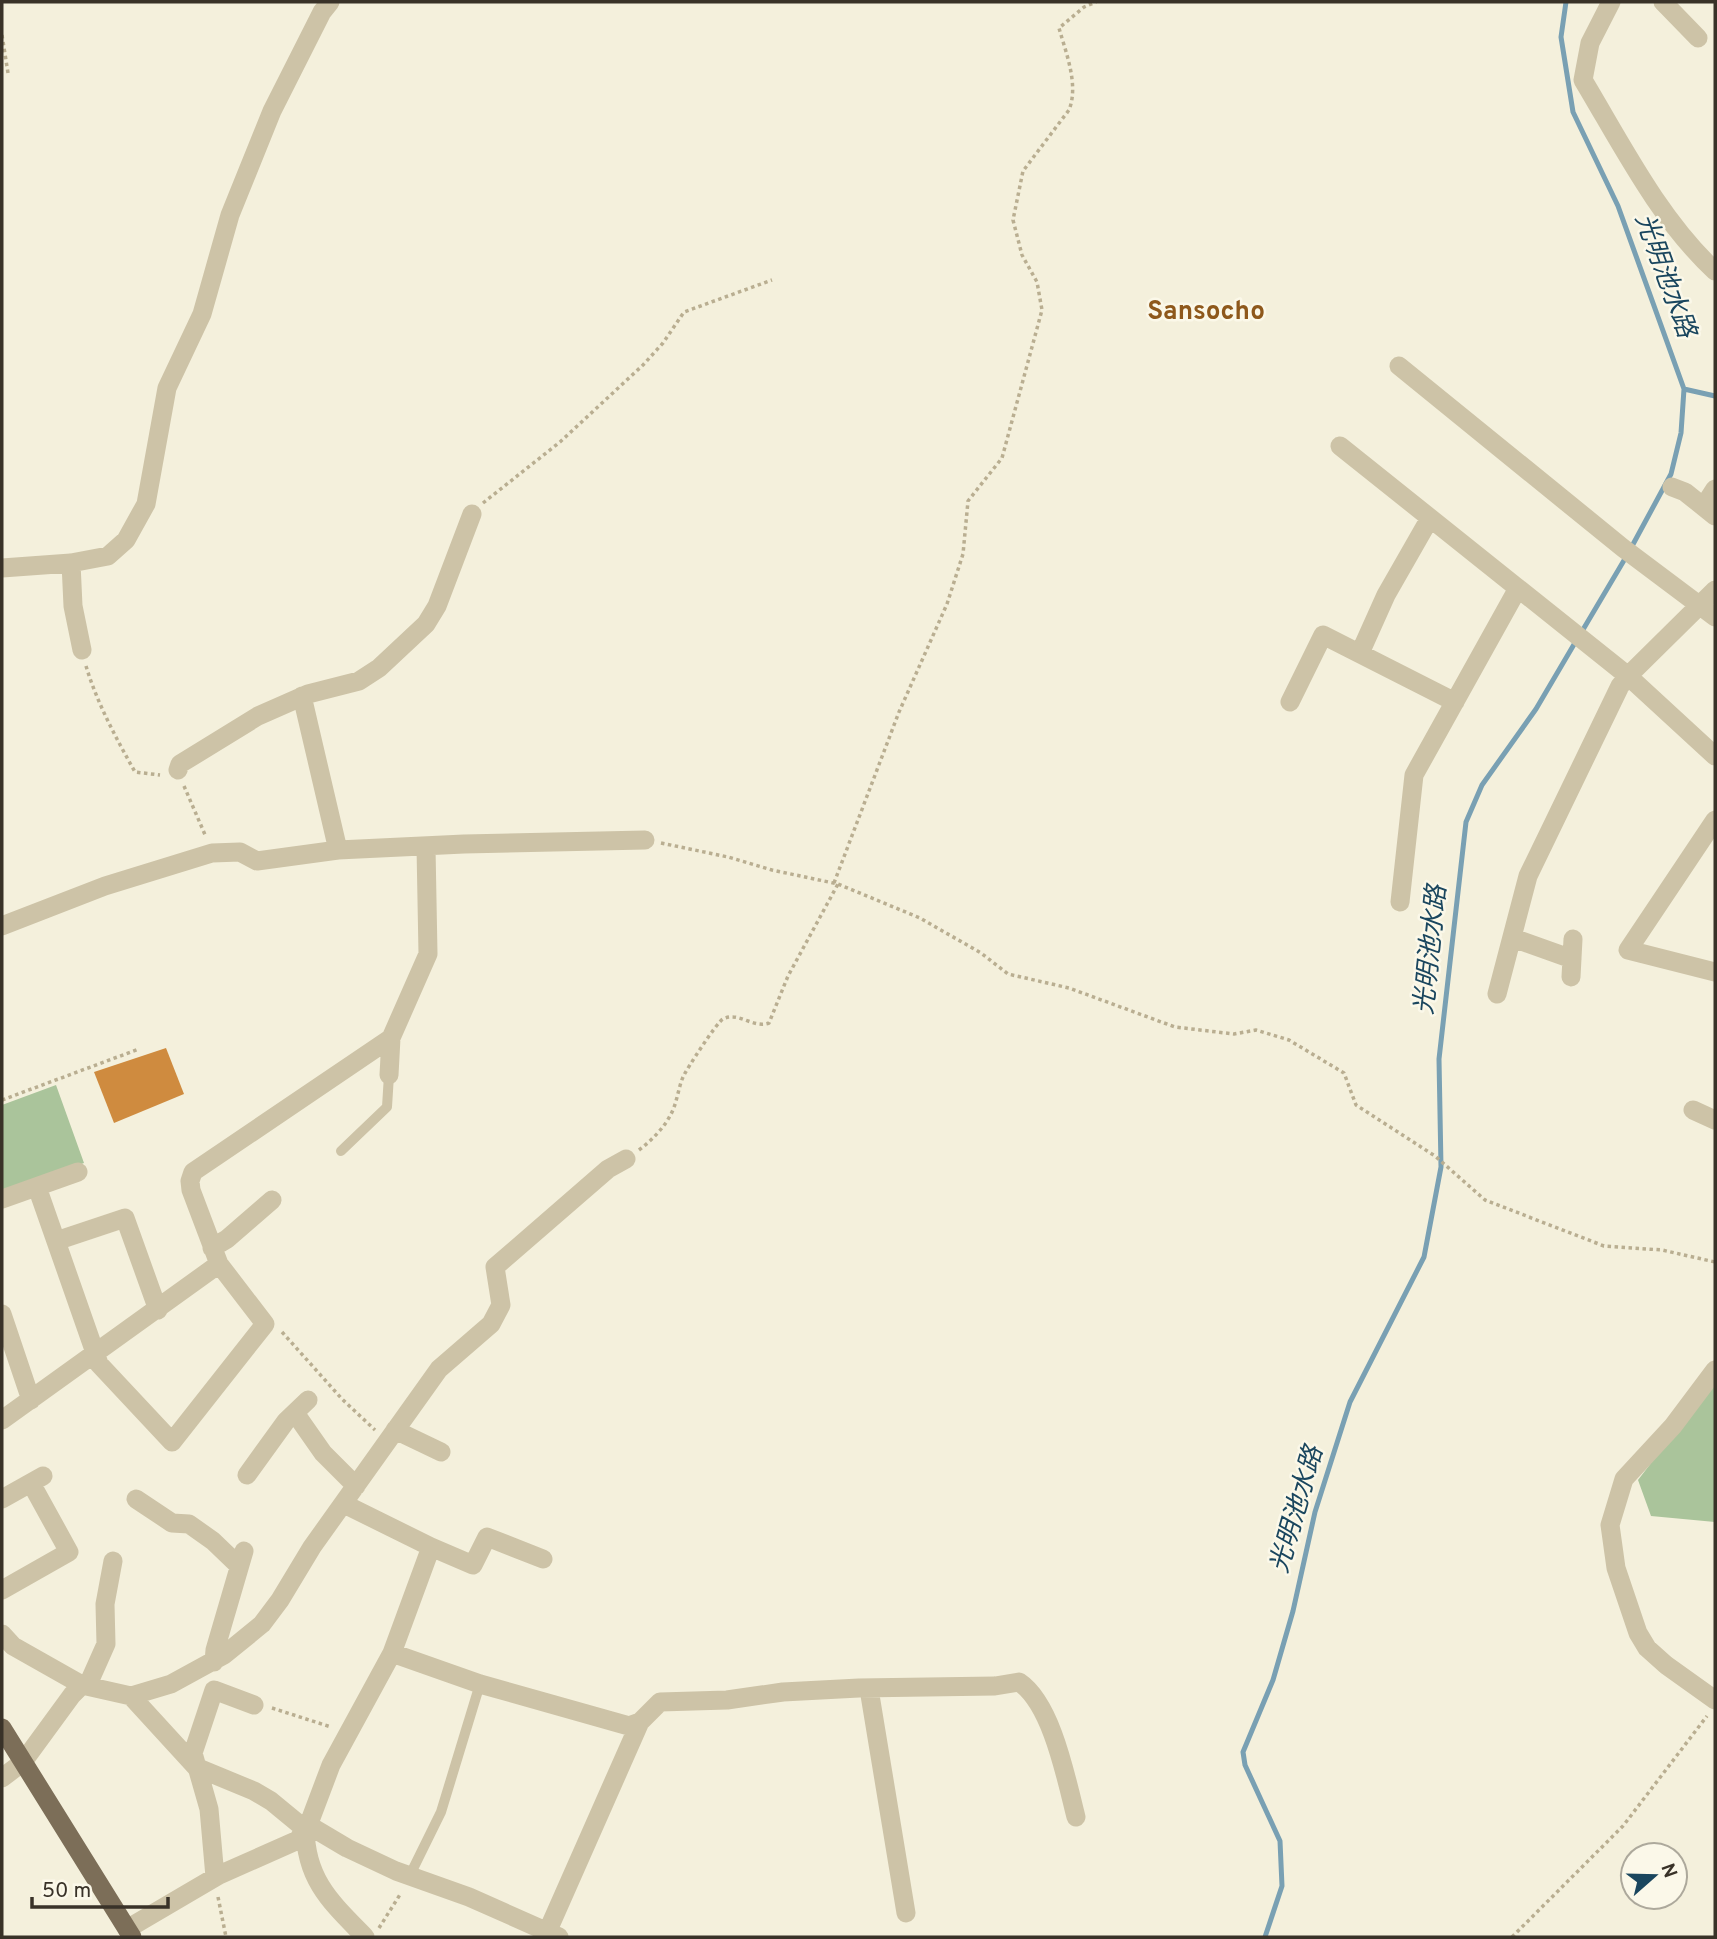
<svg xmlns="http://www.w3.org/2000/svg" width="1717" height="1939" font-family="Overpass,'Noto Sans JP',sans-serif">
<rect width="100%" height="100%" fill="#f4f0dc"/>
<!-- green -->
<path fill="#aac49b" d="M56 1085 84 1163 2 1193V1105Z
M1715 1380V1522L1651 1516 1638 1480Z"/>
<g fill="none" stroke-linecap="round" stroke-linejoin="round">
<!-- stream -->
<path stroke="#79a0b3" stroke-width="5" d="M1566 2 1561 37 1573 112 1618 206 1684 389 1681 433 1671 474 1631 548
M1684 389 1715 396
M1581 633 1626 557
M1265 1937 1282 1886 1280 1841 1245 1765 1243 1752 1273 1680 1293 1611 1315 1512 1350 1402 1424 1257 1441 1167 1439 1059 1466 822 1482 785 1536 709 1576 641"/>
</g>
<!-- building -->
<path fill="#cf8b3f" d="M166 1048 184 1094 114 1123 94 1072Z"/>
<g fill="none" stroke-linecap="round" stroke-linejoin="round">
<!-- path -->
<path stroke="#b9ae91" stroke-width="3.5" stroke-dasharray="3.5 3.5" stroke-linecap="butt" d="M2 35 8 73
M483 503 560 442 643 365 663 343 684 312 772 280
M86 666C97 703 116 738 135 772L160 775
M184 786 206 837
M661 843 728 857 772 870 838 884 920 918 981 953 1008 974 1069 988 1175 1027 1234 1034 1256 1030 1289 1040 1344 1073 1356 1105 1435 1156 1485 1200 1604 1246 1662 1250 1715 1262
M834 883 899 712 947 604 963 554 968 501 1002 458 1042 310 1037 282 1022 255 1013 220 1023 171 1069 110C1079 85 1066 53 1059 28L1084 7 1096 2
M2 1100 139 1049
M639 1150C652 1140 664 1128 671 1114 677 1103 678 1089 683 1077 686 1070 717 1022 723 1019 739 1011 753 1029 769 1023L788 976 838 884
M282 1332 342 1399 375 1430
M272 1708 331 1727
M218 1897 226 1937
M379 1928 401 1893
M1512 1937 1623 1826 1707 1716"/>
<!-- service -->
<path stroke="#cdc3a7" stroke-width="10" d="M341 1151 387 1107 389 1075
M410 1875 441 1812 480 1684"/>
<!-- minor -->
<path stroke="#cdc3a7" stroke-width="19" d="M1611 2 1590 43 1583 80C1622 145 1659 219 1715 271
M1663 2 1698 38
M1399 366 1623 548 1715 617
M1340 446 1628 676 1620 686 1528 876 1497 994
M1672 487 1685 492 1715 516
M1704 506 1715 489
M71 563 73 606 82 650
M2 568 71 563 108 556 126 540 146 504 167 388 202 314 230 215 272 111 322 12 330 2
M1715 590 1628 676 1715 756
M1360 653 1386 595 1430 518
M302 696 338 850
M1290 702 1323 635 1455 702
M178 770 180 764 258 716 308 694 359 681 379 668 426 624 437 606 472 514
M1715 820 1628 950 1715 972
M1400 902 1414 775 1518 588
M2 926 105 886 212 853 240 852 257 861 338 850 464 844 645 840
M1513 938 1572 959
M1571 977 1573 939
M389 1075 391 1038
M1693 1110 1715 1120
M37 1187 99 1364 172 1442 265 1324 219 1264
M2 1199 78 1172
M56 1241 125 1218 158 1310
M212 1248 227 1239 272 1200
M2 1314 31 1400
M1715 1370 1673 1426 1624 1479 1610 1525 1616 1568 1638 1633 1647 1648 1666 1665 1715 1700
M295 1413 323 1453 356 1486
M2 1420 219 1264 191 1190 190 1181 193 1172 391 1038 428 954 426 847
M395 1430 441 1452
M247 1475 286 1421 308 1400
M2 1499 43 1476
M136 1499 172 1523 189 1524 213 1541 239 1566
M344 1504 431 1547 392 1653 480 1684 629 1726 640 1722 660 1702 727 1700 783 1692 859 1688 995 1686 1019 1682C1052 1704 1066 1778 1076 1817
M431 1547 473 1565 487 1537 543 1559
M2 1590 69 1552 31 1483
M2 1634 13 1646 82 1685 90 1680 106 1644 105 1604 113 1561
M214 1662 215 1650 244 1551
M869 1689 906 1913
M131 1696 196 1767 254 1791 271 1801 305 1829H315L347 1848 396 1871 469 1897 559 1937
M2 1778 23 1762 72 1695 82 1685 131 1696 171 1684 224 1655 262 1624 280 1600 312 1547 439 1369 491 1324 501 1305 495 1267 608 1169 626 1159
M305 1829C306 1881 332 1903 365 1937
M215 1877 209 1809 193 1753 214 1690 254 1705
M127 1929 219 1875 298 1840 311 1818 331 1765 392 1653
M545 1937 640 1722"/>
<!-- primary -->
<path stroke="#7c6e58" stroke-width="19" d="M2 1728 132 1937"/>
</g>
<g text-anchor="middle" dominant-baseline="central" stroke-width="5" stroke-linejoin="round" paint-order="stroke">
<!-- water labels -->
<g font-size="26" font-style="italic" fill="#1a465e" stroke="#fbf8e9">
<text transform="translate(1664 276) rotate(70)">光明池水路</text>
<text transform="translate(1432 950) rotate(-84)">光明池水路</text>
<text transform="translate(1298 1510) rotate(-74)">光明池水路</text>
</g>
<!-- neighbourhood labels -->
<g font-size="26" font-weight="bold" fill="#8e581b" stroke="#fbf8e9">
<text x="1206" y="312">Sansocho</text>
</g>
</g>
<!-- border -->
<rect width="1717" height="1939" fill="none" stroke="#393228" stroke-width="7"/>
<!-- north arrow -->
<g transform="translate(1654 1876) rotate(70)"><circle r="33" fill="#fbf8e9" stroke="#ada99c" stroke-width="2"/>
<path d="M0-5L12 26L0 18L-12 26Z" fill="#1a465e"/>
<text y="-10" font-size="19" font-weight="bold" text-anchor="middle" fill="#393228">N</text>
</g>
<!-- scale -->
<path d="M32 1897v10h136v-10" fill="none" stroke="#393228" stroke-width="3.5"/>
<text x="42" y="1897" font-size="21" fill="#393228" stroke="#fbf8e9" stroke-width="5" paint-order="stroke">50 m</text>
</svg>
